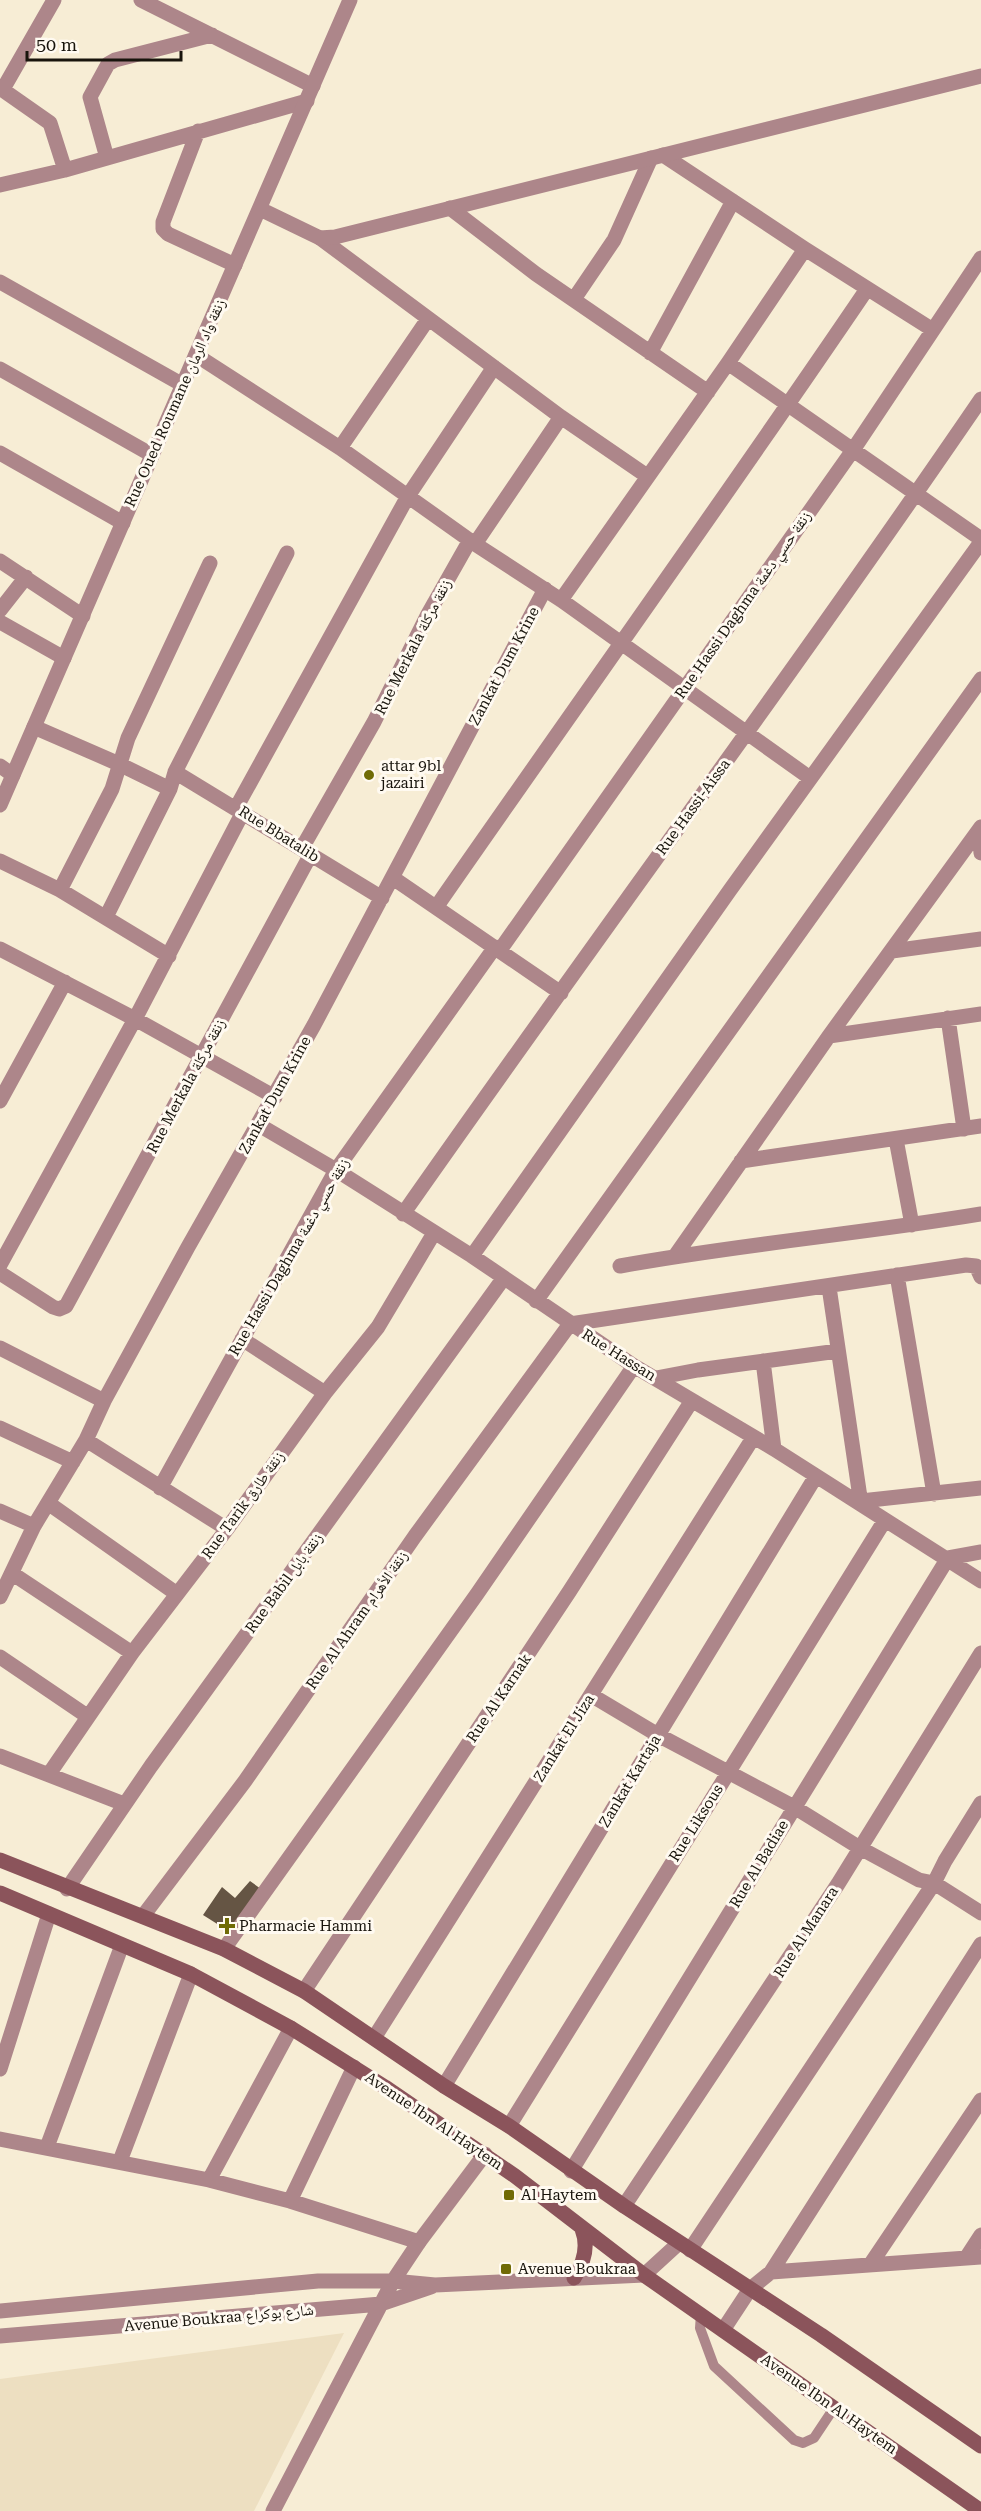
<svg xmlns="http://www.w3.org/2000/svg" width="981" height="2511" font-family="'Roboto Serif','Noto Naskh Arabic',serif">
<rect width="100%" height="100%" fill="#f7edd5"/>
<!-- built -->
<path fill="#eddfc1" d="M344 2333 254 2511H0V2379Z"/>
<!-- building -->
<path fill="#655544" d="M250 1881 261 1889 230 1932 203 1915 222 1887 235 1898Z"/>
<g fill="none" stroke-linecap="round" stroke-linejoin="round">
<!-- service -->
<path stroke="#ad868a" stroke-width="10" d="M701 2314 700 2328 714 2366 794 2440 803 2443 814 2438 834 2408"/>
<!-- minor -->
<path stroke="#ad868a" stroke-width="15" d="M141 0 313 86
M0 88 50 123 65 170
M3 89 54 0
M198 131 163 222V229L168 234 235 265
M663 155 805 249 933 330
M107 158 90 97 108 64 115 60 212 35
M0 185 65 170 307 101
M450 208 536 274 708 392
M320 238 561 417 647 476
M0 282 183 385
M574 299 614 240 651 158
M650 353 733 201
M196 355 340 448 475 544 561 600 810 778
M728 363 981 539
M0 369 152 455
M340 448 428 319
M0 453 123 523
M475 544 561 417
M0 561 83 616
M561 600 728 363 805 249
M0 610 26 577
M0 622 64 658
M34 727 119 764 170 789
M0 766 13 775
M175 772 382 898
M236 808 408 496 494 367
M980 842 981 853
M302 848 374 722 427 616 470 540
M0 861 60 890 169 956
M393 878 561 993
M60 890 112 789 128 738 210 563
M437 906C580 700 726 497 867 289
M106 917 170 789 175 772 287 553
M0 949 135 1019 275 1097
M500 950 853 450 981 258
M892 951 981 939
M948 1018 964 1129
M829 1036 981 1014
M0 1101 65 982
M259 1125 336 1170 472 1256 634 1366 774 1449 981 1581
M896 1139 912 1225
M741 1161 981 1126
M403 1214C594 941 793 674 981 399
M472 1256 730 890 981 542
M675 1256 829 1036 981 827
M0 1265 135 1019 243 812
M620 1266C740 1244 861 1234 981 1214
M0 1273 53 1307 59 1309 66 1306 311 854
M897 1275 934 1494
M829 1287 861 1504
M536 1301 981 679
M242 1339 325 1393
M0 1348 104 1401
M763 1361 774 1449
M656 1378 698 1370 838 1351
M0 1428 73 1462
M86 1440 227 1529
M160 1488 336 1170 495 947
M861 1501 981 1488
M48 1503 177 1594
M0 1511 34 1526
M13 1574 132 1653
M0 1597 34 1526 86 1440 104 1401 188 1247 314 1025 545 589
M0 1657 87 1716
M591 1695 658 1735 794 1807 860 1848 919 1880 934 1883 981 1913
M0 1756 124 1804
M49 1774 132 1653 227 1529 325 1393 378 1327 434 1233
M67 1889 151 1766 503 1279
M143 1916 245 1781 415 1536 570 1324 966 1265 976 1266 981 1277
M224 1949 477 1594 634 1366
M304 1991 569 1592 691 1402
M374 2038 753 1438
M0 2069 49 1914
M444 2086 816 1476
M509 2126 885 1520
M0 2139 209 2180 290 2201 419 2242
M47 2147 122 1945
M120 2161 191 1974
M571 2171 948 1558 981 1552
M209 2180 291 2028
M290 2201 354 2067
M624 2206 838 1884 981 1653
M690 2250 934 1883 945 1861 981 1803
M966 2258 981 2235
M870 2265 981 2100
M771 2272 981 1944
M723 2330 750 2289 771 2272 981 2257"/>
<!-- tertiary -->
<path stroke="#ad868a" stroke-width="15" d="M260 209 320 238 335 237 981 76
M0 805 350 0
M0 2311 318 2281H393L435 2285 644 2275 679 2243
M0 2336 381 2304 431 2287
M273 2511 393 2281 419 2242 485 2154"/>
<!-- secondary -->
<path stroke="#8b545b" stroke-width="15" d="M0 1860 224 1949 304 1991 444 2086 509 2126 624 2206 821 2335 981 2446
M0 1893 191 1974 291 2028 385 2087 515 2176 644 2275 981 2511
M574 2278C584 2263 589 2247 582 2229"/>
</g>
<!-- markers -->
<g fill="#706b05" stroke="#fffaf1" stroke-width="2">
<circle cx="369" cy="775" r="6"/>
<path d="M224 1917h6v6h6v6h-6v6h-6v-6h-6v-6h6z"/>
<rect x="503" y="2189" width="12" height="12" rx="3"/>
<rect x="500" y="2263" width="12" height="12" rx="3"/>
</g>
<g text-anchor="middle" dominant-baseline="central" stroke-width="6" stroke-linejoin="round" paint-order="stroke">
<!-- street labels -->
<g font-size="15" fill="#18140c" stroke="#fffaf1">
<text transform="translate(175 403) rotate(-66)">Rue Oued Roumane زنقة واد الرمان</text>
<text transform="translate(743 605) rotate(-55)">Rue Hassi Daghma زنقة حسي دغمة</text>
<text transform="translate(413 647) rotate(-63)">Rue Merkala زنقة مركلة</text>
<text transform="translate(504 666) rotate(-62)">Zankat Dum Krine</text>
<text transform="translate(693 807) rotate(-54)">Rue Hassi-Aissa</text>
<text transform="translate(279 834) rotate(32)">Rue Bbatalib</text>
<text transform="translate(186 1086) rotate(-62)">Rue Merkala زنقة مركلة</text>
<text transform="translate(275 1095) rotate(-61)">Zankat Dum Krine</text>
<text transform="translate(289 1257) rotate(-60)">Rue Hassi Daghma زنقة حسي دغمة</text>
<text transform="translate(619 1355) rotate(32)">Rue Hassan</text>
<text transform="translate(243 1505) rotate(-54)">Rue Tarik زنقة طارق</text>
<text transform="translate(284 1583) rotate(-54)">Rue Babil زنقة بابل</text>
<text transform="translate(357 1620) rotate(-55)">Rue Al Ahram زنقة الأهرام</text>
<text transform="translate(499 1698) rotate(-56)">Rue Al Karnak</text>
<text transform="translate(564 1738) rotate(-58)">Zankat El Jiza</text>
<text transform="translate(630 1781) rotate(-59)">Zankat Kartaja</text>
<text transform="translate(696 1823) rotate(-58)">Rue Liksous</text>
<text transform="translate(759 1864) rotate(-59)">Rue Al Badiae</text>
<text transform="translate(806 1932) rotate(-57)">Rue Al Manara</text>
<text transform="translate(434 2121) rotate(34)">Avenue Ibn Al Haytem</text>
<text transform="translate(219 2318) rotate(-5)">Avenue Boukraa شارع بوكراع</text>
<text transform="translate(829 2404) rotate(35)">Avenue Ibn Al Haytem</text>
</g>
<!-- poi labels -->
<g font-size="15" fill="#18140c" stroke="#fffaf1" text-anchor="start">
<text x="381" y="766">attar 9bl<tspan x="381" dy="17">jazairi</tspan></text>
<text x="239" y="1926">Pharmacie Hammi</text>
<text x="521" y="2195">Al Haytem</text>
<text x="518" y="2269">Avenue Boukraa</text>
</g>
</g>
<!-- scale -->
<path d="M27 51v9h154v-9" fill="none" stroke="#18140c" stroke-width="3"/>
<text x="36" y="51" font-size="18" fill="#18140c" stroke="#fffaf1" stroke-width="4.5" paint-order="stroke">50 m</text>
</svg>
